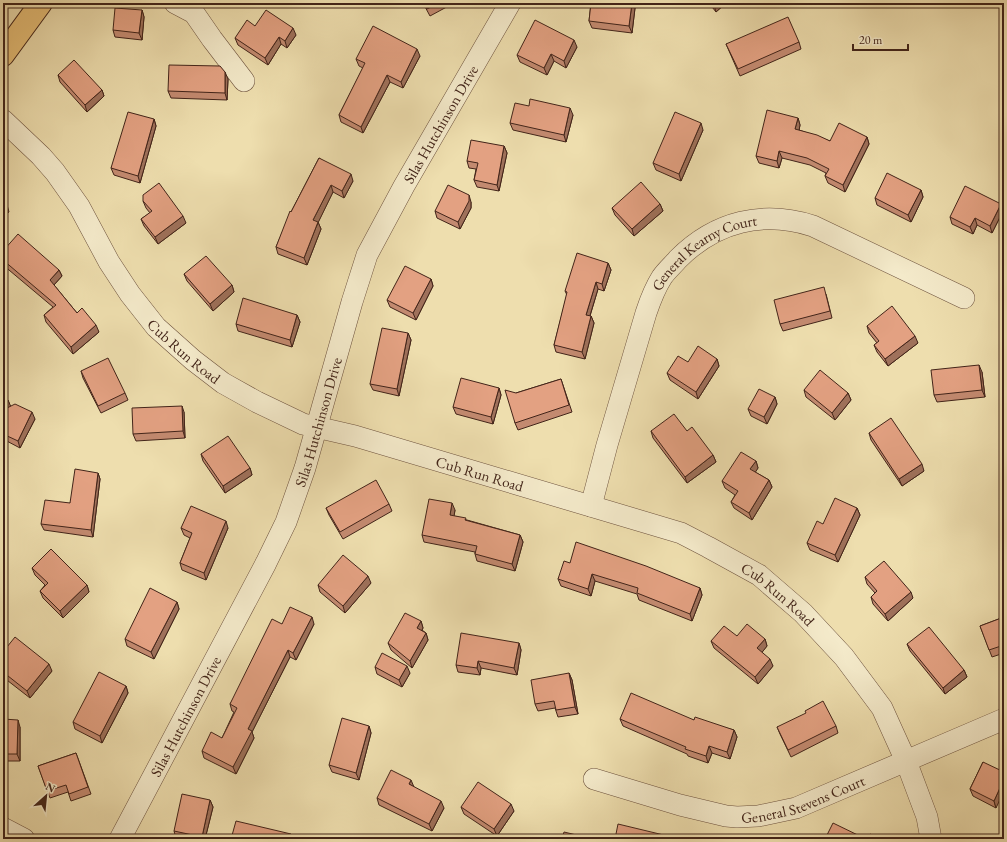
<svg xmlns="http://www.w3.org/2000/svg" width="1007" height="842" font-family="'EB Garamond',serif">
<rect width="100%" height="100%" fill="#eedeae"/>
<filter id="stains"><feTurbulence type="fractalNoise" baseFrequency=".005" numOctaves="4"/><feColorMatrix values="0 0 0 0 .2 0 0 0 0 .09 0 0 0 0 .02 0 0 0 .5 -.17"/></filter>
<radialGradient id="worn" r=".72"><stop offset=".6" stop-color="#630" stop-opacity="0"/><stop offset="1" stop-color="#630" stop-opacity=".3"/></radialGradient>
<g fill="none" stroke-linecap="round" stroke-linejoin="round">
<defs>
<g id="minor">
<path d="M175 3 194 13 212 39 244 81"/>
<path id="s1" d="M3 120 41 156 55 172 79 206 109 262 130 294 156 327 193 360 223 383 257 402 303 424 355 436 681 533 708 547 759 575 803 613 844 657 882 708 906 761 927 817 931 839"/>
<path id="s2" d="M591 506 607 445 646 313C650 301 655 288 662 277 667 270 673 265 678 259 716 221 763 210 813 226L964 298"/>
<path id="s3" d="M594 779 680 805 726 816 737 817 758 816 796 808 1004 719"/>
<path d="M3 828 24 839"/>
<path id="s4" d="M120 839 266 563 286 522 305 468 352 302 367 255 404 186 510 3"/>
</g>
<path id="major" d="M3 55 41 3"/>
</defs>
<!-- minor casing -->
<use href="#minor" stroke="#6d523e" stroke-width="22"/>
<!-- major casing -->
<use href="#major" stroke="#422419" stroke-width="24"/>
<!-- minor -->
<use href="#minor" stroke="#f4eaca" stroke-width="21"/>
<!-- major -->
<use href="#major" stroke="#e7bf77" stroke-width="22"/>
</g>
<!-- wall -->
<path fill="#c38a70" stroke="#422419" d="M423 3H454L430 16Z
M591 3H633L635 8 632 33 592 28 589 21Z
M709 3H726L716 12Z
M142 10 144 17 142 40 115 37 113 30Z
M255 26 296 35 287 48 281 44 268 65 238 45 235 38Z
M799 42 801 49 740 76 726 44Z
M577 47 566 68 554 61 547 75 520 62 517 55Z
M420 56 403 88 390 82 363 133 341 122 339 115 363 68 359 66 356 59Z
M58 75 102 90 104 96 87 112 60 82Z
M228 79 227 100 171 98 168 91Z
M529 106 573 115 566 142 513 130 510 123Z
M798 118 800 125 799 130 830 141 867 137 869 144 845 192 828 183 825 176 826 173 810 165 782 158 779 168 759 163 756 156Z
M154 119 156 126 140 183 114 175 111 168Z
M703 130 681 181 656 170 653 163Z
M504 146 507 153 499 191 477 187 474 180 476 169 469 168 467 161Z
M319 158 353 181 344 198 333 192 318 222 321 229 307 265 278 254 276 247 291 212Z
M921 190 923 197 911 222 877 205 875 198Z
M143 201 186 223 158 244 144 226 141 219 150 213 146 208Z
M471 202V208L460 229 437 218 435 211Z
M660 204 663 211 634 236 615 215 612 208Z
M1001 204 1003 211 992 233 977 225 973 234 952 224 950 217Z
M3 251 59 270 62 276 54 285 77 313 99 332 73 354 46 322 44 315 53 307 3 265Z
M608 263 611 270 604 291 598 289 590 316H591L594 323 585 359 556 352 554 345 567 295 565 291Z
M184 274 232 285 234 292 213 311 187 281Z
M431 279 433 286 416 320 390 307 387 300Z
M826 294 832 318 783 331 780 324Z
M297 315 300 322 292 347 238 331 236 324Z
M867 326 918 343 888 366 877 352 874 345 877 343 869 333Z
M408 333 411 340 399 396 373 390 370 384Z
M717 359 719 366 698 399 670 380 667 373 688 362Z
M81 371 125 393 128 400 101 413 83 378Z
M982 372 985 397 937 402 934 395Z
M561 379 572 412 518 430 515 423 516 393Z
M499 388 501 395 493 424 456 414 453 407Z
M804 390 848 393 851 400 835 420 806 397Z
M3 397 8 400 10 406 35 419 20 448 3 439Z
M775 397 777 404 767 424 751 416 748 409Z
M184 412 185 438 136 441 133 434Z
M651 431H687L713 455 716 462 687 483 653 438Z
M869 433 924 471 902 486 871 440Z
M201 454 250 468 252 475 225 493 203 461Z
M756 461 758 468 755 472 769 480 772 487 752 520 734 508 731 502 735 495 725 488 722 481Z
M98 473 100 479 93 537 44 530 41 524 70 503Z
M389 504 392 511 343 539 329 515 326 508Z
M857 508 860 515 838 562 810 550 807 543 823 524Z
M455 510 454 516 467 520 520 535 523 542 515 571 477 561 475 554V552L424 542 422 535Z
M181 528H228L206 580 182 570 180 563 190 538 184 535Z
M570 563 700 588 702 595 692 621 639 600 637 594 595 581 591 596 561 586 558 579Z
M32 568 87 585 89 592 63 618 43 598 40 591 45 585 35 575Z
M865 577 913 598 888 621 873 604 871 597 875 593 867 584Z
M371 583 345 613 320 592 318 585Z
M177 602 179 609 154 659 127 646 125 639Z
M1004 617V653L992 657 980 626Z
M421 621 423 628 422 630 426 633 428 640 412 668 391 650 388 643Z
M282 624H314L296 660 290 657 252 732 254 738 236 774 204 758 202 751 222 738 234 712 232 711 230 704Z
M737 636 765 639 767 646 762 652 773 666 758 684 714 648 711 641Z
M519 643 521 650 517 675 481 668 480 675 458 672 456 665Z
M907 644 964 670 967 677 945 694 910 651Z
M3 652 52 671 30 698 3 677Z
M375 667 410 673 402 687 377 674Z
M569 673 572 680 578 714 558 717 555 708 538 711 535 704Z
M126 686 128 693 102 743 75 729 73 722Z
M3 719 20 727V761H3Z
M620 719 694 720 734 730 737 737 730 759 712 753 708 763 688 756 687 754 623 726Z
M369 726 371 733 359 780 332 772 329 765Z
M836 726 838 733 791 757 780 734 777 727Z
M76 753 91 794 71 801 68 792 50 798 38 766Z
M983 762 996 808 973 796 970 789Z
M377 798 444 808 432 831 379 805Z
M210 800 213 807 205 839H182L176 838 174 831Z
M461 807 514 811 497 836 464 814Z"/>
<!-- shaded-wall -->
<path fill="#9f715b" stroke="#422419" d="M632 3H633L635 8 632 33 629 26Z
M715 3H726L716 12 714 5Z
M142 10 144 17 142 40 139 33Z
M293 28 296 35 287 48 285 41Z
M279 37 281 44 268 65 265 58Z
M574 40 577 47 566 68 564 61Z
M417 49 420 56 403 88 401 82Z
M551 54 554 61 547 75 544 68Z
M225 72 228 79 227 100 225 93Z
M387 75 390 82 363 133 361 127Z
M102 90 104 96 87 112 85 105Z
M570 108 573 115 566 142 564 135Z
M798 118 800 125 798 136 795 129Z
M154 119 156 126 140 183 138 176Z
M701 123 703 130 681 181 679 174Z
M867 137 869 144 845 192 843 185Z
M504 146 507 153 499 191 497 185Z
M779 151 782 158 779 168 777 161Z
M351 174 353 181 344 198 342 191Z
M331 185 333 192 316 227 313 220Z
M921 190 923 197 911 222 908 215Z
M469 195 471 202V208L460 229 458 222Z
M660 204 663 211 634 236 632 229Z
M1001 204 1003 211 992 233 990 226Z
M7 205 9 212 3 216V207Z
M183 216 186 223 158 244 155 237Z
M975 218 977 225 973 234 970 227Z
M318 222 321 229 307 265 304 258Z
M608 263 611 270 604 291 602 284Z
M59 270 62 276 52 287 50 280Z
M431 279 433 286 416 320 413 313Z
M596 282 598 289 588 322 586 315Z
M232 285 234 292 213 311 210 304Z
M297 315 300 322 292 347 290 340Z
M591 316 594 323 585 359 582 352Z
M96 325 99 332 73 354 71 347Z
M408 333 411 340 399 396 397 389Z
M915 336 918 343 888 366 885 359Z
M717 359 719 366 698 399 696 392Z
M979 365 982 372 985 397 982 390Z
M499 388 501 395 493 424 491 417Z
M848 393 851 400 835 420 832 413Z
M775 397 777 404 767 424 764 417Z
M8 400 11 407 3 413V404Z
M182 406 184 412 185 438 183 431Z
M32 412 35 419 20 448 18 441Z
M713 455 716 462 687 483 685 477Z
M756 461 758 468 753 476 750 469Z
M922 464 924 471 902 486 899 479Z
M250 468 252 475 225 493 223 486Z
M98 473 100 479 93 537 91 530Z
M769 480 772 487 752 520 749 513Z
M452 503 455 510 453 522 450 515Z
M857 508 860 515 838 562 835 555Z
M226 521 228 528 206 580 204 573Z
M520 535 523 542 515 571 512 564Z
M592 574 595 581 591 596 588 589Z
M368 576 371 583 345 613 343 606Z
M87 585 89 592 63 618 60 611Z
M700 588 702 595 692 621 690 614Z
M911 592 913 598 888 621 885 614Z
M177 602 179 609 154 659 151 652Z
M312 617 314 624 296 660 293 653Z
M421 621 423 628 419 635 417 628Z
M426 633 428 640 412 668 410 661Z
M765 639 767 646 760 655 757 648Z
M519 643 521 650 517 675 514 668Z
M288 650 290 657 252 732 254 738 236 774 233 767 248 729Z
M770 659 773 666 758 684 755 677Z
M478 661 481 668 480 675 477 668Z
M49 664 52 671 30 698 27 691Z
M407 666 410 673 402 687 399 680Z
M964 670 967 677 945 694 943 688Z
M569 673 572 680 578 714 575 707Z
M126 686 128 693 102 743 100 736Z
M18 720 20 727V761L17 754Z
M369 726 371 733 359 780 356 773Z
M734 730 737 737 730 759 727 752Z
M709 746 712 753 708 763 706 756Z
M1004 779V791L996 808 994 801Z
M411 780 414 787 409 784Z
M210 800 213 807 205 839H202V837Z
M441 801 444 808 432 831 429 824Z
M511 804 514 811 497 836 494 829Z
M291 834 293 839H290Z"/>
<!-- building -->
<path fill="#e3a182" stroke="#422419" d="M424 3H439L427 9Z
M591 3H632L629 26 589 21Z
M115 8 142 10 139 33 113 30Z
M266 10 293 28 285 41 279 37 265 58 235 38 247 20 255 26Z
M788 17 799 42 738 69 726 44Z
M535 20 574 40 564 61 551 54 544 68 517 55Z
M373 26 417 49 401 82 387 75 361 127 339 115 365 63 356 59Z
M74 60 102 90 85 105 58 75Z
M169 65 220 66 225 72V93L168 91Z
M530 99 570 108 564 135 510 123 515 103 529 106Z
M767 110 798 118 795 129 817 135 830 141 839 123 867 137 843 185 825 176 829 169 807 158 779 151 777 161 756 156Z
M128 112 154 119 138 176 111 168Z
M675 112 701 123 679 174 653 163Z
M471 140 504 146 497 185 474 180 478 163 467 161Z
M319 158 351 174 342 191 331 185 313 220 318 222 304 258 276 247 290 211 291 212Z
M887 173 921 190 908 215 875 198Z
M641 182 660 204 632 229 612 208Z
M159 183 183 216 155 237 141 219 152 211 143 201V195Z
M448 185 469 195V201L458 222 435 211Z
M965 186 1001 204 990 226 975 218 970 227 950 217Z
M3 199 7 205 3 207Z
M18 234 59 270 50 280 77 313 82 308 96 325 71 347 44 315 56 305 3 260V251Z
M577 253 608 263 602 284 596 282 586 315 591 316 582 352 554 345 567 292 565 291Z
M206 256 232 285 210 304 184 274Z
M405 266 431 279 413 313 387 300Z
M824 287 830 311 780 324 774 300Z
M243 298 297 315 290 340 236 324Z
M892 306 915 336 885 359 874 345 879 341 867 326Z
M382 328 408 333 397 389 370 384Z
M698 346 717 359 696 392 667 373 678 356 688 362Z
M108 358 125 393 98 406 81 371Z
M979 365 982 390 934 395 931 370Z
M820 370 848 393 832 413 804 390Z
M461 378 499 388 491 417 453 407Z
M561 379 569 405 515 423 505 390 516 393Z
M759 389 775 397 764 417 748 409Z
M3 397 8 400 3 404Z
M15 404 32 412 18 441 3 434V410Z
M182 406 183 431 133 434 132 408Z
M674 414 687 431 692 427 713 455 685 477 651 431Z
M891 418 922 464 899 479 869 433Z
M228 436 250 468 223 486 201 454Z
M741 452 756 461 750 469 769 480 749 513 731 502 738 491 722 481Z
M75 469 98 473 91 530 41 524 45 500 70 503Z
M376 480 389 504 340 532 326 508Z
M835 498 857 508 835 555 807 543 817 521 823 524Z
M429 499 452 503 450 515 466 518 465 520 520 535 512 564 475 554 477 546 422 535Z
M191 506 226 521 204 573 180 563 192 533 181 528Z
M576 542 646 566 700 588 690 614 637 593 638 588 592 574 588 589 558 579 564 561 570 563Z
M51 549 87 585 60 611 40 591 48 583 32 568Z
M343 555 368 576 343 606 318 585Z
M884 561 911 592 885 614 871 597 877 591 865 577Z
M150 588 177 602 151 652 125 639Z
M290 607 312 617 293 653 288 650 248 729 252 731 233 767 202 751 211 732 222 738 237 708 230 704 272 619 282 624Z
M405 613 421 621 417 628 426 633 410 661 388 643Z
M1004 617V645L989 650 980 626Z
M747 624 765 639 757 648 770 659 755 677 711 641 724 626 737 636Z
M929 627 964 670 943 688 907 644Z
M461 633 519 643 514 668 478 661 477 668 456 665Z
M15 637 49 664 27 691 3 672V652Z
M382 653 407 666 399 680 375 667Z
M99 672 126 686 100 736 73 722Z
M569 673 575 707 556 710 554 701 535 704 531 680Z
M631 693 694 720 695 717 734 730 727 752 709 746 706 756 685 749 686 747 620 719Z
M823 701 836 726 788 750 777 727 806 713 805 711Z
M342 718 369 726 356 773 329 765Z
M3 719 18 720 17 754H3Z
M76 753 88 787 69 794 66 785 47 791 38 766Z
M983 762 1004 772V779L994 801 970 789Z
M391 770 411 780 409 784 441 801 429 824 377 798Z
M478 782 511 804 494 829 461 807Z
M182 794 210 800 202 837 174 831Z
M236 821 291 834 290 839H231Z
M833 823 866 839H825Z
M618 824 672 837V839H615Z
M564 832 593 839H562Z
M870 834 881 839H867Z
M544 836 555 839H544Z"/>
<g text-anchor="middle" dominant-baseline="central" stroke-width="4" stroke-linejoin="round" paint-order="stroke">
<!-- street labels -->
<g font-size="15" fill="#422419" stroke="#f4eaca">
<text stroke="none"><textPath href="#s4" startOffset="787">Silas Hutchinson Drive</textPath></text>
<text stroke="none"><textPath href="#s2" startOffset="290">General Kearny Court</textPath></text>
<text stroke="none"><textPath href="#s1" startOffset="296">Cub Run Road</textPath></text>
<text stroke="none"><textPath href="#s4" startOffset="463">Silas Hutchinson Drive</textPath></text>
<text stroke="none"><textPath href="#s1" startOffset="620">Cub Run Road</textPath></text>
<text stroke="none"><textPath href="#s1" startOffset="945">Cub Run Road</textPath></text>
<text stroke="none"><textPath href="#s4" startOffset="139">Silas Hutchinson Drive</textPath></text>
<text stroke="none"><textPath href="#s3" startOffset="217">General Stevens Court</textPath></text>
</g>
</g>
<!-- margin -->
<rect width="1007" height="842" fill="none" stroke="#eedeae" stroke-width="16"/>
<rect x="4" y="4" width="999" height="834" fill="none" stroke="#422419" stroke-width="2"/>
<rect x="8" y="8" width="991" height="826" fill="none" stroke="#422419"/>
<!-- north arrow -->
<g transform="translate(46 796) rotate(27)" stroke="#f4eaca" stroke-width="3" paint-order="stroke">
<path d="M0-3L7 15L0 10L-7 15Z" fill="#422419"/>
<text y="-6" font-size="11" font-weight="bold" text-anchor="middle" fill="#422419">N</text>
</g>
<!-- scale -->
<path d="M853 44v6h55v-6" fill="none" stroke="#422419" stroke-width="2"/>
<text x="859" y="44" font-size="12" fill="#422419" stroke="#f4eaca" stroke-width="3" paint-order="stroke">20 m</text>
<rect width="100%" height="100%" filter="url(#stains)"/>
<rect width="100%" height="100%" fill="url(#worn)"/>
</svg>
